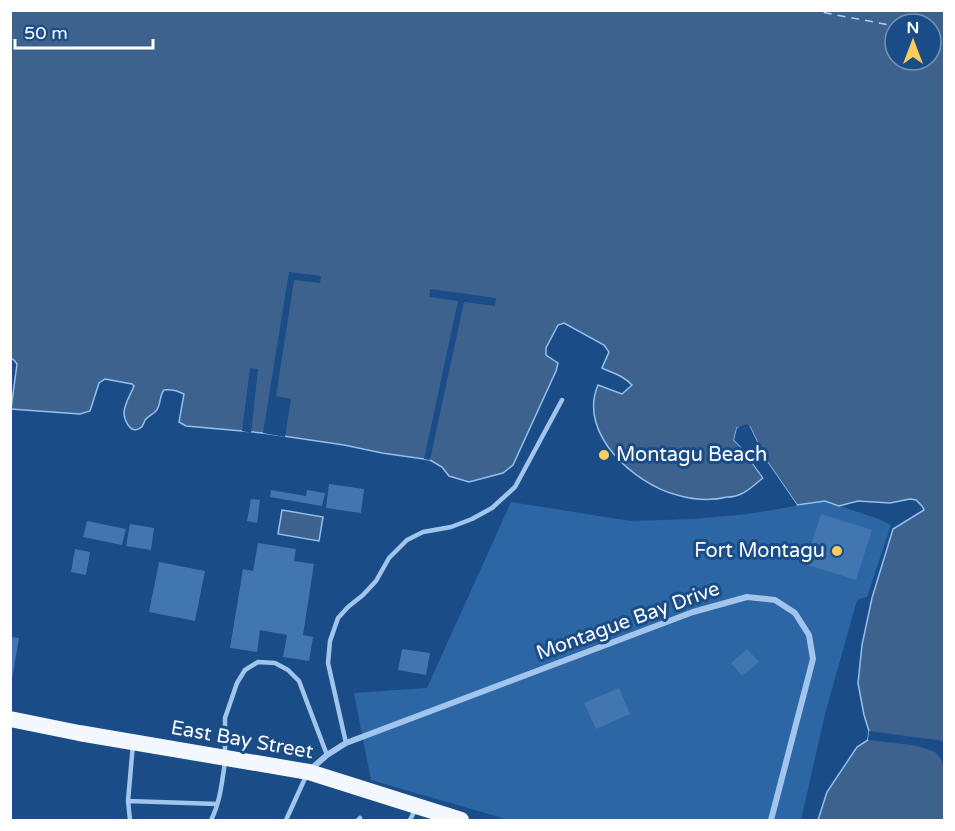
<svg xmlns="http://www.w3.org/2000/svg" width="955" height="831" font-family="'Varela Round',sans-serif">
<rect width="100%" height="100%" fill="#1a4c87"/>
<!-- green -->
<path fill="#2d66a5" d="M825 501 879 519 891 525 867 597 857 600 825 714 801 820H504L499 817 371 780 354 693 427 688 511 502 631 521 694 519 748 514Z"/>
<!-- water -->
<path fill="#3d628d" stroke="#94c0ef" stroke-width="1.5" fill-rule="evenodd" d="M11 11H944V820H818L827 792 857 747 868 740 869 731 864 715 858 683 862 645 872 598 893 529 924 510 922 506 916 500 910 499 890 503 858 501 839 506 825 501 797 505 766 460 750 427 737 428 734 440 742 448 763 478C756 483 749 491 741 494 737 496 732 497 727 497 711 501 694 500 677 495 635 484 577 434 598 385L622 394 632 385C622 375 615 374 602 368L609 352 604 345 564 323 558 325 546 348V355L558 363 556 371 513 465 503 473 469 482 449 476 442 467 430 460 424 459 382 453 344 445 263 433 186 426 179 422 184 394C178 391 170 389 164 390 159 396 161 406 156 411 152 415 148 416 145 420 143 424 144 426 140 428 130 435 124 419 124 412 125 402 131 394 134 386L132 384 105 379 99 383 90 411 80 414 11 409 17 364 14 360 10 358ZM895 24H931V60H895Z
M282 510 323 517 319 541 278 534Z"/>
<!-- pier -->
<path fill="#1a4c87" d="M289 272 321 276 320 283 294 280 276 396 291 399 285 437 263 433Z
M430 289 496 298 495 306 464 302 430 460 424 459 458 301 429 297Z
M250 368 258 369 251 433 242 431Z
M747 424 750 427 766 460 797 505H794L764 461 748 429 746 428 739 430 738 439 744 446 759 465 766 477 765 480 742 448 734 440 737 428Z
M869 731 944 741V801L943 764 941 759 935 752 924 748 912 745 868 740Z"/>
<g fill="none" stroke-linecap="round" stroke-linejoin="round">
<!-- ferry -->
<path stroke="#adcff4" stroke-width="1.5" stroke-dasharray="8 6" stroke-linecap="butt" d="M810 10 895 26
M931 33 944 36"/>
</g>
<!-- building -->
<path fill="#4276b0" d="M329 484 364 489 361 513 326 508Z
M271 490 306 496 307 490 325 493 322 506 270 497Z
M251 499 260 500 257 523 247 521Z
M821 514 872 530 856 580 805 564Z
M87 521 126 529 122 545 83 537Z
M130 524 154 528 151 550 126 546Z
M258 543 296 549 294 561 314 564 303 635 313 637 309 661 283 657 287 635 260 630 257 652 230 648 243 569 253 571Z
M75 549 90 552 86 575 71 572Z
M159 562 205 571 195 621 149 612Z
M10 637 19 638 12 679H10Z
M402 649 430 653 426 675 398 670Z
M747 649 759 662 742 676 731 663Z
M619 688 630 714 596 729 584 703Z"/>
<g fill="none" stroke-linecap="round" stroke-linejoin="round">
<!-- service -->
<path stroke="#a1c5ec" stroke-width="4.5" d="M346 743 328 663 330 641 338 618 348 607 363 595 376 581 389 558 407 540 423 532 451 527 472 519 492 508 515 487 562 400
M225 754V718L237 683 245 670 258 662 275 663 288 670 299 681 327 755
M128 801 217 804
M130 820 128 801 133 744
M211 820C220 803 222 782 225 762
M286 820 307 774
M358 820 360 818
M410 820 416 808"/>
<!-- minor -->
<path stroke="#a1c5ec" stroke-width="6" d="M311 769 327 755 346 743 693 612 747 597 775 600 795 613 809 635 813 659 771 820"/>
<!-- trunk -->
<path stroke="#f3f8ff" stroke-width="16" d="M10 719 79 733 309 772 461 820"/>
</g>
<!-- markers -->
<g fill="#ffcc5d" stroke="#1a4c87" stroke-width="2">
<circle cx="604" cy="455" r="6"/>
<circle cx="837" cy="551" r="6"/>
</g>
<g text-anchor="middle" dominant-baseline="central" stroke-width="6" stroke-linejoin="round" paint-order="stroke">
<!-- poi labels -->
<g font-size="20" fill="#fff" stroke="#1a4c87" text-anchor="start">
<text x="616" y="455">Montagu Beach</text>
<text x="825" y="551" text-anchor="end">Fort Montagu</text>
</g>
<!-- street labels -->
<g font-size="20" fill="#fff" stroke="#1a4c87">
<text transform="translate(628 621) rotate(-20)">Montague Bay Drive</text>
<text transform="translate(242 740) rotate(10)">East Bay Street</text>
</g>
</g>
<!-- border -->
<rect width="955" height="831" fill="none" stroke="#ffffff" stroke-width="24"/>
<!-- north arrow -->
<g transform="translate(913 42)"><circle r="28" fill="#1a4c87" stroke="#7694b7" stroke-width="1.5"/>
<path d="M0-4.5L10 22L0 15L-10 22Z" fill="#ffcc5d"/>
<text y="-9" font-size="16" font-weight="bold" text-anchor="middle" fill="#ffffff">N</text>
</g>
<!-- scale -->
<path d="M15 39v9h138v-9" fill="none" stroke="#ffffff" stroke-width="3"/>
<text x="24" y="39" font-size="18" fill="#ffffff" stroke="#1a4c87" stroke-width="4.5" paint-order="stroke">50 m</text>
</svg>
